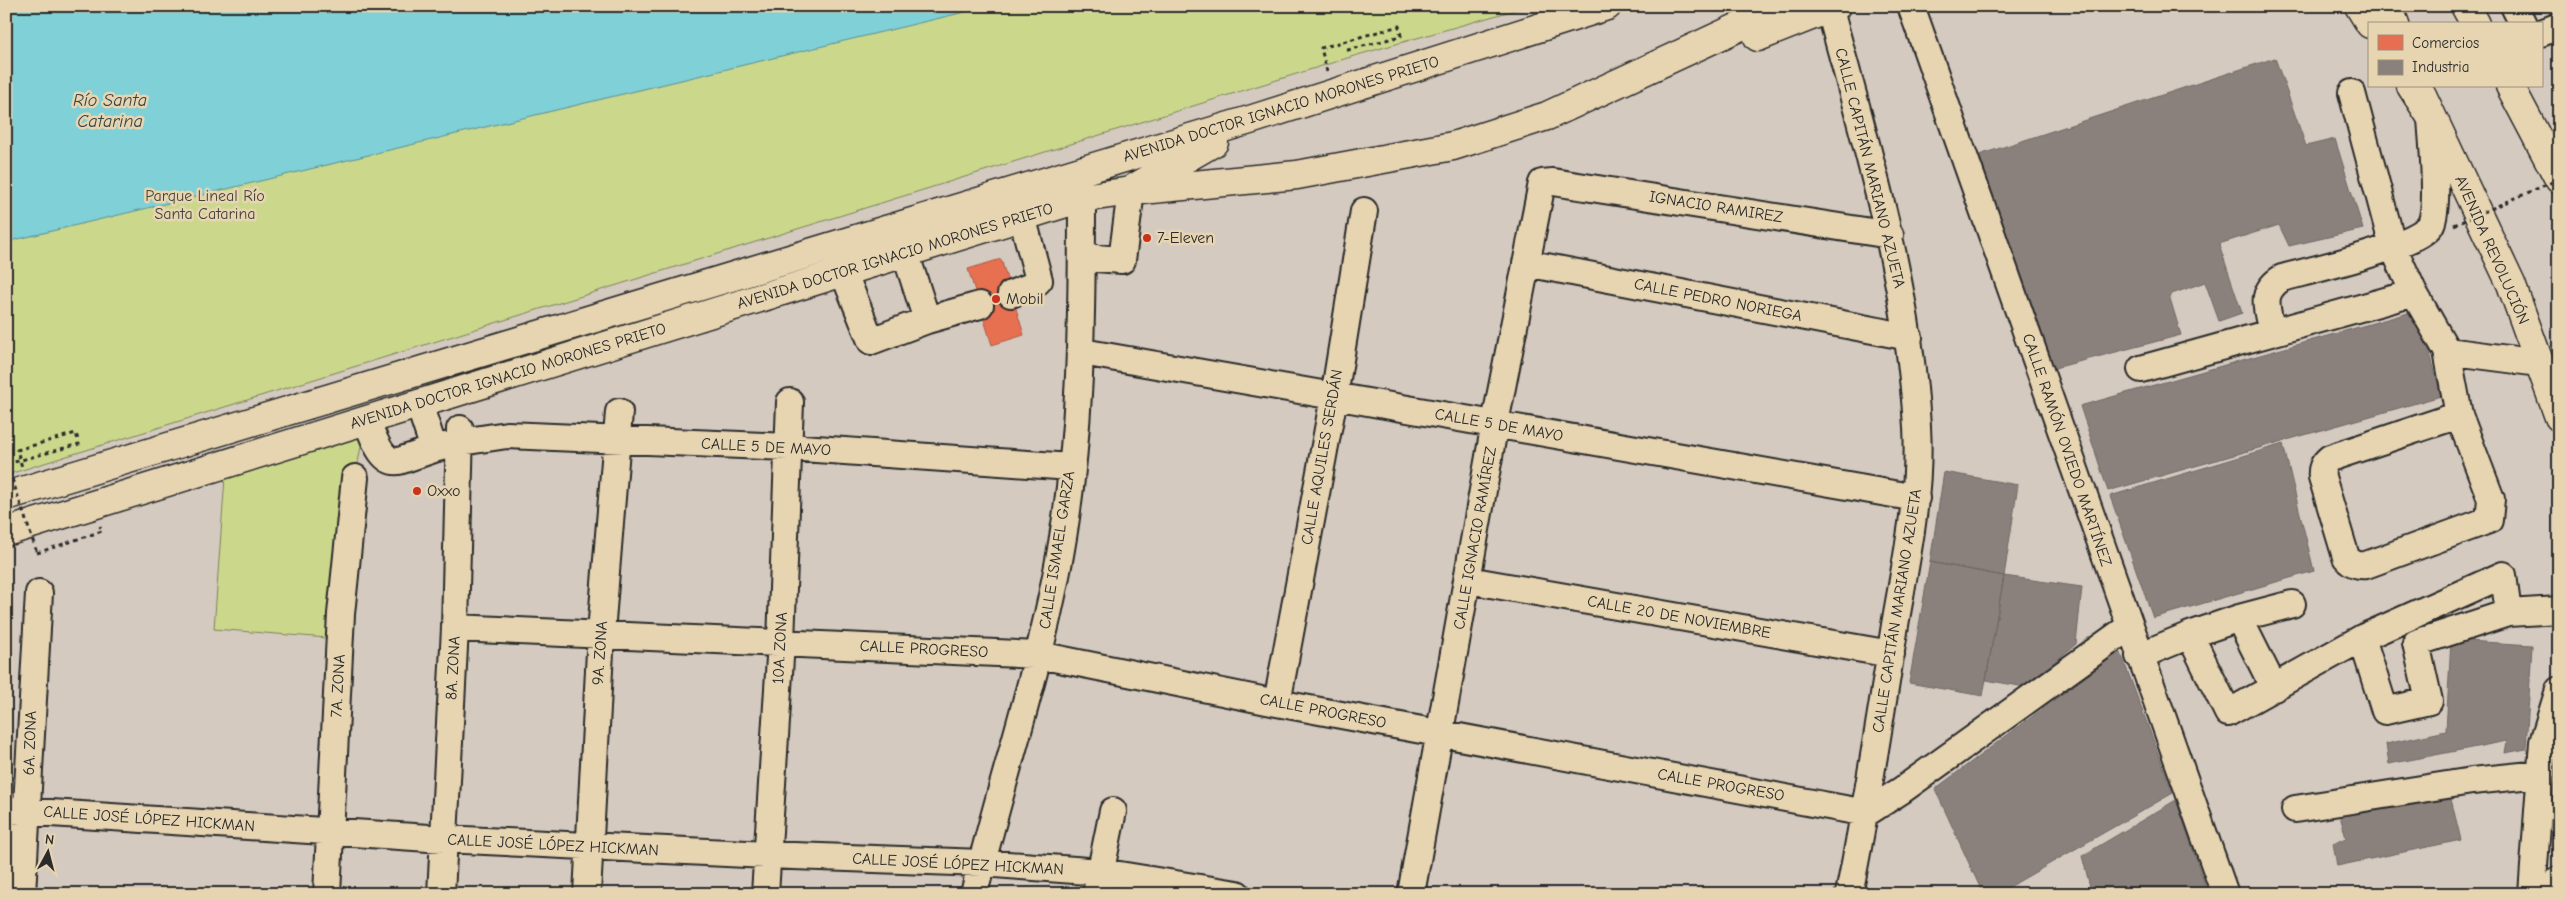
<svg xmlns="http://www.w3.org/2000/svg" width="2565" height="900" font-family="'Comic Neue',sans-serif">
<rect width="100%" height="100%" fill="#d4cac0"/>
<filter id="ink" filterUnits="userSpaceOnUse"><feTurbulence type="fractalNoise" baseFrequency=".02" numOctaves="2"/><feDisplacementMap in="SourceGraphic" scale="10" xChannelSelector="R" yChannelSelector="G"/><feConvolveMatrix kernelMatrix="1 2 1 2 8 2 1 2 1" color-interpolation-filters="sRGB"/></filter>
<g filter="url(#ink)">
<!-- green -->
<path fill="#cbd88b" stroke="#7b825b" d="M6 6H1529L1354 56 6 475Z
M366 420 355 478 340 639 214 629 226 464Z"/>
<!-- water -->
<path fill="#7fd0d7" stroke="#5d8e92" d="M16 6H990L6 242V9Z"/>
<!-- shops -->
<path fill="#e76f51" stroke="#af5b46" d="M1001 259 1024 335 992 345 968 269Z"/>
<!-- industry -->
<path fill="#8a817c" stroke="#6e6764" d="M2275 58 2306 146 2335 139 2363 229 2289 246 2279 225 2219 244 2242 313 2219 321 2205 282 2169 295 2181 335 2051 369 1979 155Z
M2419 310 2441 396 2108 491 2080 406Z
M2283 444 2314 571 2153 618 2110 496Z
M1944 472 2018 485 2004 576 1930 562Z
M1930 562 2004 576 1983 696 1909 683Z
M2004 576 2082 587 2076 644 2025 687 1986 680Z
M2451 640 2532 645 2526 749 2505 753 2507 741 2389 764 2386 744 2446 731Z
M2120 651 2173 793 1997 894H1983L1935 789Z
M2448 787 2461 840 2337 866 2333 843 2346 838 2339 812Z
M2176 800 2208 894H2092L2082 856Z"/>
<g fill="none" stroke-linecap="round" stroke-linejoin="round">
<defs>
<path id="minor" d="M1829 6C1866 145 1909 283 1917 427 1921 494 1906 560 1895 625 1881 715 1867 805 1849 894
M1911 6 2225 894
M2514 6 2523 24
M2541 33 2559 26
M2352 93 2393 247 2414 293 2447 351 2459 415 2491 499 2489 520 2366 565C2357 566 2352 564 2346 557L2322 477C2321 468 2323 464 2330 458L2459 415
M905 252 927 320 980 305
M1082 257 1122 260 1131 191
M1526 263 1909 337
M843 271 871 341 927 320
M1011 294 1034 285 1039 280 1022 216
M2272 333C2268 310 2258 293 2282 278 2308 271 2422 245 2431 224 2440 204 2432 141 2431 117
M2447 351 2539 363
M1082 352 1916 498
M2141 369 2414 293
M366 420C373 434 380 464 399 461L434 449 419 404
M434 449 461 442 507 435 788 447 1071 467
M1468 580 1891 654
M2508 613 2559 610
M2239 618 2292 604
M455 628 1039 655 1277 703 1866 813 1902 790 2129 627
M2190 635 2239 618 2274 688
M2139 656 2190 635 2228 713 2362 638 2503 575 2508 613 2416 643 2429 701 2385 711 2362 638
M1277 703 1334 397 1364 211
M2295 809 2472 781 2541 774
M6 810 444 839 767 855 982 863 1101 872 1237 894
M22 894 39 593
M327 894 341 614 355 478
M441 894 455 628 460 429
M587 894 601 633 619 412
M765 894 781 642 790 402
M974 894C1000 786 1036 681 1057 571 1081 449 1082 323 1082 198
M1096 894 1113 811
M1411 894 1495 423 1542 183 1553 182 1890 235
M2532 894 2543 742 2559 690"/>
<path id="major" d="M2388 6 2395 24
M2465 6 2475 24
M2510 86 2559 179
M2422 95 2511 284 2559 417
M2558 894 2559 880"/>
<path id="highway" d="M2359 6 2370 24
M1758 37 1836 6
M2411 86 2431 117
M1136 187 1214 142
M6 496 1253 119 1607 6
M6 532 1082 198 1131 191 1297 175 1453 146 1547 116 1784 6"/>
</defs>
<!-- minor casing -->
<use href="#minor" stroke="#2b2b2b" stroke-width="30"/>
<!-- major casing -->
<use href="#major" stroke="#2b2b2b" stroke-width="31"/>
<!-- highway casing -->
<use href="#highway" stroke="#2b2b2b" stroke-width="31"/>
<!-- path -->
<path stroke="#2b2b2b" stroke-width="3" stroke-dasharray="4 4" stroke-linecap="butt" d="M1327 72 1321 48 1399 26 1401 36 1344 51
M7 464 79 444 76 433 17 450 22 467
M37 553 102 531 100 526"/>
<!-- minor -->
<use href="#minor" stroke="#e7d5b2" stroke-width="26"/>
<!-- major -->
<use href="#major" stroke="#e7d5b2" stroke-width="28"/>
<!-- highway -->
<use href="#highway" stroke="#e7d5b2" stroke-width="28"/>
<!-- path-bridge -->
<path stroke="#2b2b2b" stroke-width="3" stroke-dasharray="4 4" stroke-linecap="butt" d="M2454 225 2559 179
M7 464 37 553"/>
</g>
</g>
<!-- markers -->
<g fill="#c8321e" stroke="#e7d5b2" stroke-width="2">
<circle cx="1147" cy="238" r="5"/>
<circle cx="996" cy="299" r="5"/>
<circle cx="417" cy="491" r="5"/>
</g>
<g text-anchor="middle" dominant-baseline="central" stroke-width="5" stroke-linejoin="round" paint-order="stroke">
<!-- street labels -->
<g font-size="16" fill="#2b2b2b" stroke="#e7d5b2">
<text transform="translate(1281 109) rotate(-17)">AVENIDA DOCTOR IGNACIO MORONES PRIETO</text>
<text transform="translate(1870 168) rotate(76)">CALLE CAPITÁN MARIANO AZUETA</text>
<text transform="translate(1716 207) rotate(9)">IGNACIO RAMIREZ</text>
<text transform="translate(2492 250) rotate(66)">AVENIDA REVOLUCIÓN</text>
<text transform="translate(895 256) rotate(-17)">AVENIDA DOCTOR IGNACIO MORONES PRIETO</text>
<text transform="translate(1718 300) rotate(11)">CALLE PEDRO NORIEGA</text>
<text transform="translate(508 376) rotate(-17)">AVENIDA DOCTOR IGNACIO MORONES PRIETO</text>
<text transform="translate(1499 425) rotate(10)">CALLE 5 DE MAYO</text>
<text transform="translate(766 447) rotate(3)">CALLE 5 DE MAYO</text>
<text transform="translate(2067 450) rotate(71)">CALLE RAMÓN OVIEDO MARTÍNEZ</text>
<text transform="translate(1322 457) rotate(-80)">CALLE AQUILES SERDÁN</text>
<text transform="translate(1475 538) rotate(-80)">CALLE IGNACIO RAMÍREZ</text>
<text transform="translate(1057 550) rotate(-81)">CALLE ISMAEL GARZA</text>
<text transform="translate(1897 611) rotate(-81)">CALLE CAPITÁN MARIANO AZUETA</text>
<text transform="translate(1679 617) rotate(10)">CALLE 20 DE NOVIEMBRE</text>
<text transform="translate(780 648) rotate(-87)">10A. ZONA</text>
<text transform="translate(924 649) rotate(3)">CALLE PROGRESO</text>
<text transform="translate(600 653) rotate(-86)">9A. ZONA</text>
<text transform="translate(453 668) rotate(-87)">8A. ZONA</text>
<text transform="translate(338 686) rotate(-87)">7A. ZONA</text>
<text transform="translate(1323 711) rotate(11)">CALLE PROGRESO</text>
<text transform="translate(30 743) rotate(-88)">6A. ZONA</text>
<text transform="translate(1721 785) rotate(10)">CALLE PROGRESO</text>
<text transform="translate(149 819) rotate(4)">CALLE JOSÉ LÓPEZ HICKMAN</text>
<text transform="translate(553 845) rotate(3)">CALLE JOSÉ LÓPEZ HICKMAN</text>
<text transform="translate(958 864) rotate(3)">CALLE JOSÉ LÓPEZ HICKMAN</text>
</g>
<!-- park labels -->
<g font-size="16" fill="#434539" stroke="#e7d5b2">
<text x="205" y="196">Parque Lineal Río<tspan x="205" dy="18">Santa Catarina</tspan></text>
</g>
<!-- poi labels -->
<g font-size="16" fill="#2b2b2b" stroke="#e7d5b2" text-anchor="start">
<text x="1157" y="238">7-Eleven</text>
<text x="1006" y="299">Mobil</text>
<text x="427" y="491">Oxxo</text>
</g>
<!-- water labels -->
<g font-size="18" font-style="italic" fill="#384445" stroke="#e7d5b2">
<text x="110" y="100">Río Santa<tspan x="110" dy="21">Catarina</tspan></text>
</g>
</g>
<!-- margin -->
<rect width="2565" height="900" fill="none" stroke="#e7d5b2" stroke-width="25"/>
<rect x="12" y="12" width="2540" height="875" fill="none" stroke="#2b2b2b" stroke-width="2" filter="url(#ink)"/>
<!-- legend -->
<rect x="2368" y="22" width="175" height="65" fill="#e7d5b2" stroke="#9c917c"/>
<rect x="2378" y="35" width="25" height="15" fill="#e76f51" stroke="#9c917c"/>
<text x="2412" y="48" font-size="15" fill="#2b2b2b">Comercios</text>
<rect x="2378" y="60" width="25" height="15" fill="#8a817c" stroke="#9c917c"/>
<text x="2412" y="72" font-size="15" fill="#2b2b2b">Industria</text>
<!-- north arrow -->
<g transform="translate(48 852) rotate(7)" stroke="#e7d5b2" stroke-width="4" paint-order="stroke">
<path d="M0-4L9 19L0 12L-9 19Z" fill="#2b2b2b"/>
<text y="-8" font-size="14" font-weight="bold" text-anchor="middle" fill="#2b2b2b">N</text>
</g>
</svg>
